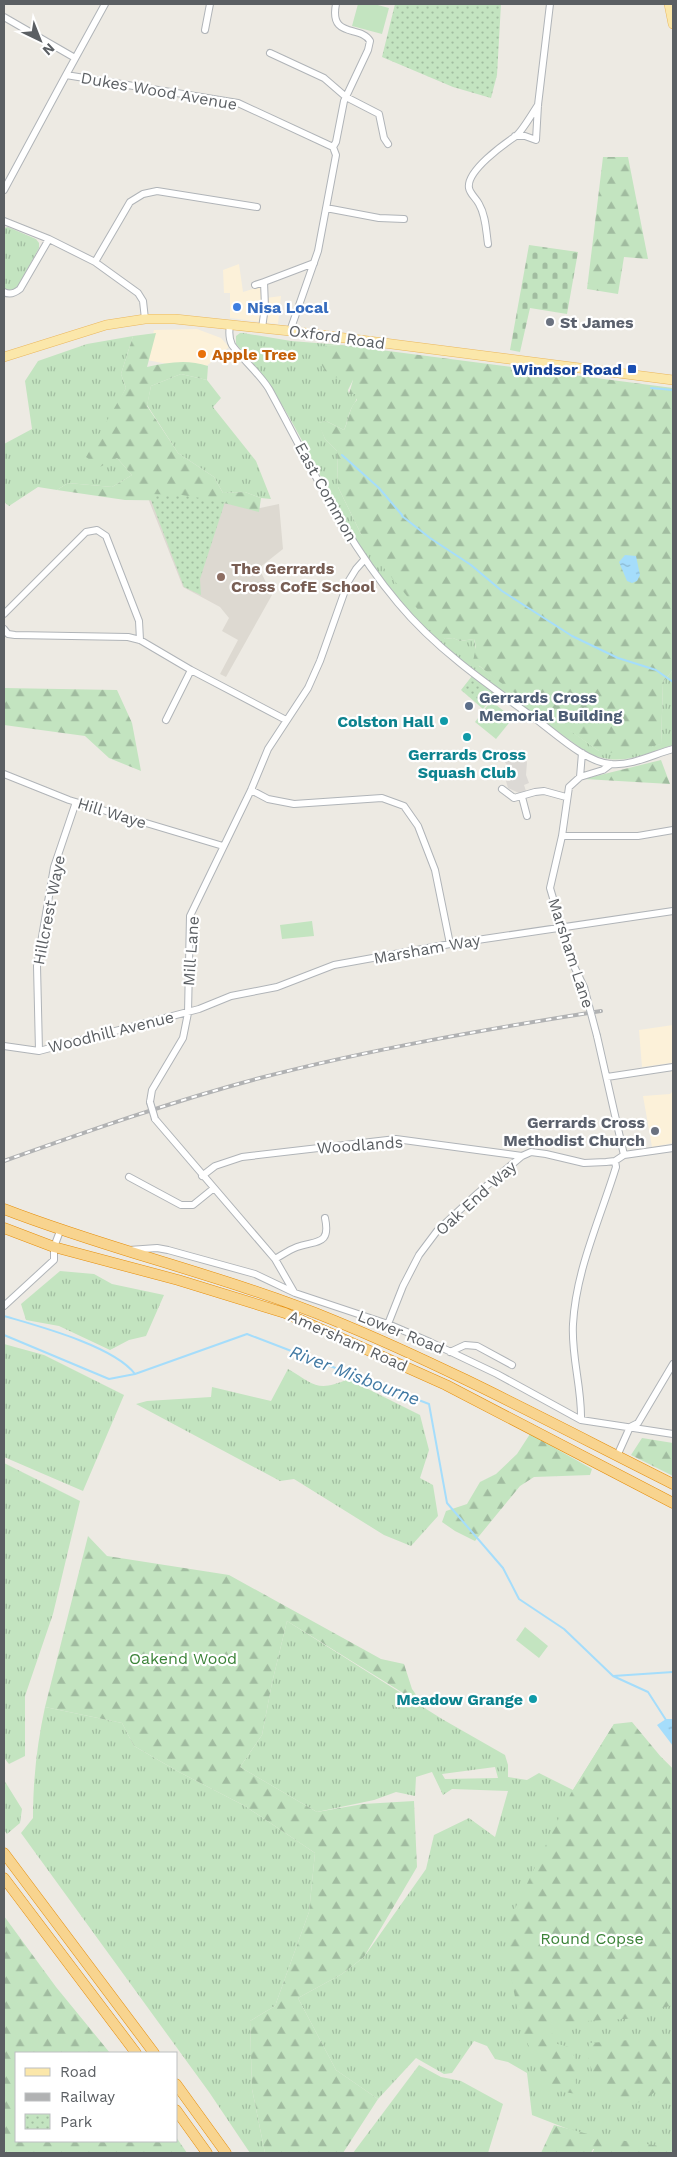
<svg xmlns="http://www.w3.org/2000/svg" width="677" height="2157" font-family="'Work Sans',sans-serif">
<defs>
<pattern id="grass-tufts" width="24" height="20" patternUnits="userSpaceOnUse" patternTransform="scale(1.25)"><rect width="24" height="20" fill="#c3e4c0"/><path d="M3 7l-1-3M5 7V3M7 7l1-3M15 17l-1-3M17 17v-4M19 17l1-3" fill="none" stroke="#a1bca0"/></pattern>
<pattern id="forest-firs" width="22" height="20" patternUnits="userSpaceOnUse" patternTransform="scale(1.25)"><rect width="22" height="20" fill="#c3e4c0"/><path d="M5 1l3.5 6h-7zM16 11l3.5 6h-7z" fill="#a1bca0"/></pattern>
<pattern id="cemetery-stones" width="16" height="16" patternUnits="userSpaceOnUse" patternTransform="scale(1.25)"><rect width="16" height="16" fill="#c3e4c0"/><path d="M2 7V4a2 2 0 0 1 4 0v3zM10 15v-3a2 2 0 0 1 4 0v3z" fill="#a1bca0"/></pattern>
<pattern id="park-dots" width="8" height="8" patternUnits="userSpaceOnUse" patternTransform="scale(1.25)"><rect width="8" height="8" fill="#c3e4c0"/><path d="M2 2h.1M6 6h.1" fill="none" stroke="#a1bca0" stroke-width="1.8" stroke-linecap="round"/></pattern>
<pattern id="water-ripples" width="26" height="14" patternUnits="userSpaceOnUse" patternTransform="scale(1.25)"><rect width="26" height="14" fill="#a5ddfb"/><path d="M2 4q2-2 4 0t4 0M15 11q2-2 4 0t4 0" fill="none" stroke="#89b6cf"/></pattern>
</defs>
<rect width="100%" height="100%" fill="#edeae3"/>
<!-- commercial -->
<path fill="#fcf1d9" d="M239 264 243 292 266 285V298L281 296 278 324 230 318V293H224L223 270Z
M197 329 221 338 229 347 203 369 198 370 147 360 154 330Z
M673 1025V1082L670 1063 642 1067 639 1030Z
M673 1091V1143L652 1147 643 1096 670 1094Z"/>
<!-- industrial -->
<path fill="#dcd9d5" d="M521 754 527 762 526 775 529 783 524 785 526 791 519 793 508 788 506 781H511L503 768 507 765 504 761 513 755 515 758Z"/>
<!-- education -->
<path fill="#ddd9d1" d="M146 493 232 503 260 508 279 504 283 549 259 568 272 595 226 677 220 674 238 640 222 631 229 618 220 607 183 587Z"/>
<!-- grass -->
<path fill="url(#grass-tufts)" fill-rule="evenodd" d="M8 227 36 239 39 243V248L17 288 12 291 4 289V228Z
M243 333 291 341 342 345 326 346 353 380 348 390 349 394H358C357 401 354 403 351 409 348 416 347 423 344 430L326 421 319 423 325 439 337 451 338 487 361 534 445 639 453 638 460 641 474 639 479 666 599 751 661 744 663 682 673 670V745C641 755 619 768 586 752 509 696 418 639 366 558 321 488 294 405 236 344V336L240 333Z
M133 336 121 374 126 388 116 407 117 458 132 475 112 487 68 483 57 490 38 487 9 506 4 502V444L32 429 25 381 38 361 87 344Z
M181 374 207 380 221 398 213 407 256 461 271 499 261 498 245 492 223 493 214 477 178 453 147 405 151 386Z
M60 1271 94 1274 112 1284 164 1295 146 1336 129 1340 110 1350 59 1326 26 1320 21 1304Z
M4 1344 44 1355 124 1395 83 1491 4 1457Z
M288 1369C314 1384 317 1393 348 1379L420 1415 429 1450 420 1478 433 1485 438 1516 411 1546 384 1535 294 1479 280 1481 136 1404 147 1401 211 1397 212 1387 271 1401Z
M4 1463 80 1501 53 1614 25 1696V1756L9 1764 4 1758Z
M287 1621 442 1719 505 1755 508 1765V1777L527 1780 539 1773 573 1790 614 1724 661 1757 673 1769V2153H592L599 2141 532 2115 527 2073 508 2062 495 2059 487 2046 474 2041 452 2073 444 2074 416 2058 378 2099 336 2070 298 1998 342 1974 364 1957 426 1869 434 1835 469 1818 495 1837 508 1791 452 1789 443 1795 432 1772 416 1777 415 1796 396 1792 374 1800 317 1812 240 1767 262 1735 272 1683ZM495 1767 498 1778 445 1779 442 1774Z
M45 1707 122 1723 134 1746 179 1772 245 1806 315 1853 309 1912 275 2006 250 2021 252 2089 265 2153H250L209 2092 21 1833 33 1818C33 1780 37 1744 45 1707Z
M4 1780 22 1809 20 1823 7 1834 4 1830Z
M419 2065 441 2077 461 2081 503 2104 488 2153H353Z"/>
<!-- forest -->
<path fill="url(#forest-firs)" d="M603 157H628L648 259 624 257 618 294 587 289Z
M156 333 147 367C168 362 188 359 208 366L207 380 181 374 151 386 147 406 178 453 214 477 223 493 245 492 261 498 259 512 216 501 125 500 57 490 68 483 112 487 132 475 117 458 100 467 86 457 126 388 121 374 133 336Z
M342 345 673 388V670L663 682 661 744 622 754 599 751 505 686 473 661 476 647 474 639 460 641 453 638 445 639 438 634 375 557 361 534 338 487 337 451 325 439 318 423 326 421 344 430C349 420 349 407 357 400V394H349L353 380 328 376 316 355 326 346Z
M4 688 117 690 132 723 141 771 109 758 85 736 4 725Z
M661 760 670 784 584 779Z
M530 1434 592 1469 590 1475 534 1477 520 1486 475 1541 455 1531 442 1522 446 1511 467 1504 480 1482 496 1474 517 1454Z
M642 1438 673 1443V1476L631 1455Z
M88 1536 107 1556 229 1575 381 1659 404 1664 412 1689 424 1706 287 1621 272 1683 262 1735 240 1767 317 1812 363 1804 414 1801 417 1867 364 1957 342 1974 298 1998 336 2070 378 2099 343 2153H265L252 2089 250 2021 275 2006 309 1912 315 1853 245 1806 179 1772 134 1746 122 1723 45 1707Z
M632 1722 661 1757 673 1769V2005L659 2009 642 2018 550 2023 554 2043 569 2047 575 2058 576 2094 536 2087 542 2073 522 2032 508 1962 509 1921 571 1793 614 1724Z
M4 1916 56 1987 110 2053H16V2141H176V2137L187 2153H4Z
M642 2039 673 2041V2099L658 2089 643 2102 621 2103 600 2092 588 2059 589 2043Z
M554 2125 599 2137 673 2148V2153H615L593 2149 591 2153H541Z"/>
<!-- cemetery -->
<path fill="url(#cemetery-stones)" d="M529 245 578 252 567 314 530 308 520 352 510 350Z"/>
<!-- park -->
<path fill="url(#park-dots)" d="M395 4H501L497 75 491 98 453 87 382 57Z
M152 494 182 495 225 502 200 579 201 595 184 587 149 495Z
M472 676 495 694 483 709 461 690Z"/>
<!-- pitch -->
<path fill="#c3e4c0" d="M358 4H374L389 8 382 34 352 26Z
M491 701 513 718 496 739 475 722Z
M312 921 314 936 282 939 280 925Z
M525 1627 548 1646 539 1658 516 1640Z"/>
<!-- water -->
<path fill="url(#water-ripples)" d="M625 555 636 556 640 575 637 581 632 583 627 581 619 562Z
M666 1719H673V1746L657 1725Z"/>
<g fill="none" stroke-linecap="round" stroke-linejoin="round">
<!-- stream -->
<path stroke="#a5ddfb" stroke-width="2" d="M651 388 673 390
M342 455 379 488 402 515
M402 516 430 538 471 565 502 591 572 636 618 658 656 670 673 682
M4 1316C38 1326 114 1346 135 1374
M4 1335 109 1379 135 1374 247 1334 429 1404 447 1503 503 1568 519 1599 564 1629 613 1676 648 1692 666 1720
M613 1676 673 1672"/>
<defs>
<path id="minor" d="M4 17 75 58
M205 30 210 4
M270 53 324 78 346 97 379 114 384 138 388 144
M66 75 105 4
M515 136H525L536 140 538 105 550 4
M333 147 336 142 344 101 368 50 370 41C361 25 329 39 336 4
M4 190 66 75 238 103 333 147 336 155 318 251 290 331
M326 208 379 218 404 219
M4 221 49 239 95 262 138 293 143 301 145 319
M488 244C486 231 486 216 479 204 476 198 470 194 469 188 466 171 504 144 516 136 523 130 533 112 538 105
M95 262 130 202 143 194 157 191 257 207
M255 285 264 282
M4 292C9 295 15 293 20 289L49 239
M230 325C229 331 229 339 232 345 243 360 259 373 269 389 309 462 344 539 398 603 436 649 488 685 537 720 556 734 587 763 611 764 632 766 654 754 673 749
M262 328 265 307 264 282 314 263
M4 614 86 532 97 530 106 536 139 621 140 640
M4 629 8 634 15 635 128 637 140 640 191 670 286 720
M166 720 191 670
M582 753 580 777 569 787 562 836 550 888 572 962 584 987
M4 774 69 800 223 846
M580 777 603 770 611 764
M502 789 514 798 535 792 544 791 566 797
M251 790 268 799 294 804 382 798 404 806 418 826 435 870 450 944
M522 797 527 816
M562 836H638L673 830
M597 1036 624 1155
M4 1046 39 1051 199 1009 231 996 277 987 334 965 450 944 673 911
M39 1051 37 966 54 867 76 802
M607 1077 673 1067
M150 1102 152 1090 183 1038 188 1013 190 916 251 790 268 749 308 688 320 661 348 582 356 569 364 560
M155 1119 275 1259 294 1292
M202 1176 215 1166 242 1157 396 1139 522 1156
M129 1177 181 1205H193L214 1188
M129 1250 157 1248 168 1250 255 1274 295 1293 388 1324 430 1342 497 1374 581 1420 673 1434
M275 1259C282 1255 289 1250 297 1247 316 1240 331 1246 325 1218
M4 1306 54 1260V1247L60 1231
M388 1324 403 1286 419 1255 437 1231 478 1193 522 1156 531 1152 546 1154 584 1163 606 1162 615 1161 624 1155 673 1148
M450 1352 465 1345 477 1346 512 1365
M581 1420C582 1388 571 1356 573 1324 576 1270 600 1219 616 1167L615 1161
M617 1456 630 1427 638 1423 673 1364"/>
<path id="major" d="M669 4 673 24
M4 357 106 325 145 319H175L290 331 673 380"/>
<path id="highway" d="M4 1209C112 1251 226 1276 333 1320 450 1368 561 1428 673 1484
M4 1228 54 1247 178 1280 285 1313 446 1385 673 1503
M4 1853 154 2053
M4 1878 136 2053
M176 2084 226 2153
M176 2110 207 2153"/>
</defs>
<!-- minor casing -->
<use href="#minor" stroke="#b0b4b8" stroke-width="8"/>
<!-- major casing -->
<use href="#major" stroke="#eab75e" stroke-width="10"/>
<!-- highway casing -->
<use href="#highway" stroke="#e58e0b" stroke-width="11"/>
<!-- minor -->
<use href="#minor" stroke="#fff" stroke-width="6"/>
<!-- major -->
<use href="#major" stroke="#fbe7aa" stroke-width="9"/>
<!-- highway -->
<use href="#highway" stroke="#f8d48f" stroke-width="10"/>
<defs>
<path id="rail" d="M4 1161C88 1131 173 1101 260 1078 372 1049 487 1029 601 1011"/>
</defs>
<!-- rail casing -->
<use href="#rail" stroke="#b1b2b3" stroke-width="4"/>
<!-- rail -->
<use href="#rail" stroke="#fff" stroke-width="2" stroke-dasharray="5.5" stroke-linecap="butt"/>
<defs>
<path id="minor-bridge" d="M584 987 597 1036
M150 1102 155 1119"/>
</defs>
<!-- minor-bridge casing -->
<use href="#minor-bridge" stroke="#b0b4b8" stroke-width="8" stroke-linecap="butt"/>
<!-- minor-bridge -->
<use href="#minor-bridge" stroke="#fff" stroke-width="6"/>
</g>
<!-- markers -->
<circle fill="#3f7fe0" stroke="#fff" stroke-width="2" cx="237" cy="307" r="5"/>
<g fill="#6b7280" stroke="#fff" stroke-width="2">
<circle cx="550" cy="322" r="5"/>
<circle cx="655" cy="1131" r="5"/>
</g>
<circle fill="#e8710a" stroke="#fff" stroke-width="2" cx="202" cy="354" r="5"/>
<rect fill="#1a4fb4" stroke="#fff" stroke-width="2" x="627" y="364" width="10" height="10" rx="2.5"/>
<circle fill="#8d6e63" stroke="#fff" stroke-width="2" cx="221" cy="577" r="5"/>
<circle fill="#5c6f8a" stroke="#fff" stroke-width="2" cx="469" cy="706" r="5"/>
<g fill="#0f9aa8" stroke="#fff" stroke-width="2">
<circle cx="444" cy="721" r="5"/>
<circle cx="467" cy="737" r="5"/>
<circle cx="533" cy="1699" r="5"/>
</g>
<g text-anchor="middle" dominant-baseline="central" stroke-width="4.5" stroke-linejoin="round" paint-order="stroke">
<!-- street labels -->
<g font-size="16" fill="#5b5f63" stroke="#fff">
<text transform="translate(159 91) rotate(10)">Dukes Wood Avenue</text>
<text transform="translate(337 337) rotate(8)">Oxford Road</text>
<text transform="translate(326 492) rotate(61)">East Common</text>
<text transform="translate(112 813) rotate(17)">Hill Waye</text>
<text transform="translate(49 910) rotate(-79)">Hillcrest Waye</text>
<text transform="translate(427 949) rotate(-10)">Marsham Way</text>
<text transform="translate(191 951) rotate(-86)">Mill Lane</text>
<text transform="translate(571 953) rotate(72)">Marsham Lane</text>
<text transform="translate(111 1032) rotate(-14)">Woodhill Avenue</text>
<text transform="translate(360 1145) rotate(-4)">Woodlands</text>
<text transform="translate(476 1198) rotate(-42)">Oak End Way</text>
<text transform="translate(401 1332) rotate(22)">Lower Road</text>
<text transform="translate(348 1341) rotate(24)">Amersham Road</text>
</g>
<!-- shop labels -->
<g font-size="16" font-weight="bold" fill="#366cbe" stroke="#fff" text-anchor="start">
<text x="247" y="307">Nisa Local</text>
</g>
<!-- worship labels -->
<g font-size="16" font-weight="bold" fill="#5b616d" stroke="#fff" text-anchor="start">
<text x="560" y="322">St James</text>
<text x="645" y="1122" text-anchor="end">Gerrards Cross<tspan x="645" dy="18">Methodist Church</tspan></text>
</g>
<!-- food labels -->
<g font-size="16" font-weight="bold" fill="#c56008" stroke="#fff" text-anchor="start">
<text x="212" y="354">Apple Tree</text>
</g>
<!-- transit labels -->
<g font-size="16" font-weight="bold" fill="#164399" stroke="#fff" text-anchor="end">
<text x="622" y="369">Windsor Road</text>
</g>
<!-- education labels -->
<g font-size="16" font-weight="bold" fill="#785e54" stroke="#fff" text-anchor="start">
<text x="231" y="568">The Gerrards<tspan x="231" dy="18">Cross CofE School</tspan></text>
</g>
<!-- service labels -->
<g font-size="16" font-weight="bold" fill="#4e5e75" stroke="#fff" text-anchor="start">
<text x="479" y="697">Gerrards Cross<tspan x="479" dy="18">Memorial Building</tspan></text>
</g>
<!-- culture labels -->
<g font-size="16" font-weight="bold" fill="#0d838f" stroke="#fff" text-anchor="end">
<text x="434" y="721">Colston Hall</text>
<text x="467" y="754" text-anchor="middle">Gerrards Cross<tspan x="467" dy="18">Squash Club</tspan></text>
<text x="523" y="1699">Meadow Grange</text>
</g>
<!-- park labels -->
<g font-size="16" fill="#3c8439" stroke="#fff">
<text x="183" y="1658">Oakend Wood</text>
<text x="592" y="1938">Round Copse</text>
</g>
<!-- water labels -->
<g font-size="18" font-style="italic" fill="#4179a3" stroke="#fff">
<text transform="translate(355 1375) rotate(21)">River Misbourne</text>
</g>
</g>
<!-- border -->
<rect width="677" height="2157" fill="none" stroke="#5b5f63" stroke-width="10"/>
<!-- legend -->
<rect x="15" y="2052" width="162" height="90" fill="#ffffff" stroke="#bdbfc1"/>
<rect x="25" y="2068" width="25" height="8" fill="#fbe7aa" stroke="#bdbfc1"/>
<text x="60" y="2077" font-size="15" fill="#5b5f63">Road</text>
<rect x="25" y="2093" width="25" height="8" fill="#b1b2b3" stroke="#bdbfc1"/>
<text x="60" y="2102" font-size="15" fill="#5b5f63">Railway</text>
<rect x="25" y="2114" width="25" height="15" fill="url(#park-dots)" stroke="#bdbfc1"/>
<text x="60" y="2127" font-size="15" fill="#5b5f63">Park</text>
<!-- north arrow -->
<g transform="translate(40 40) rotate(137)" stroke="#ffffff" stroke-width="4" paint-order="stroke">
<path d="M0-4L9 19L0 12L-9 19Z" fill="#5b5f63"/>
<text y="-8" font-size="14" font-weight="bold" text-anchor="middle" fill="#5b5f63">N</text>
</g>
</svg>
